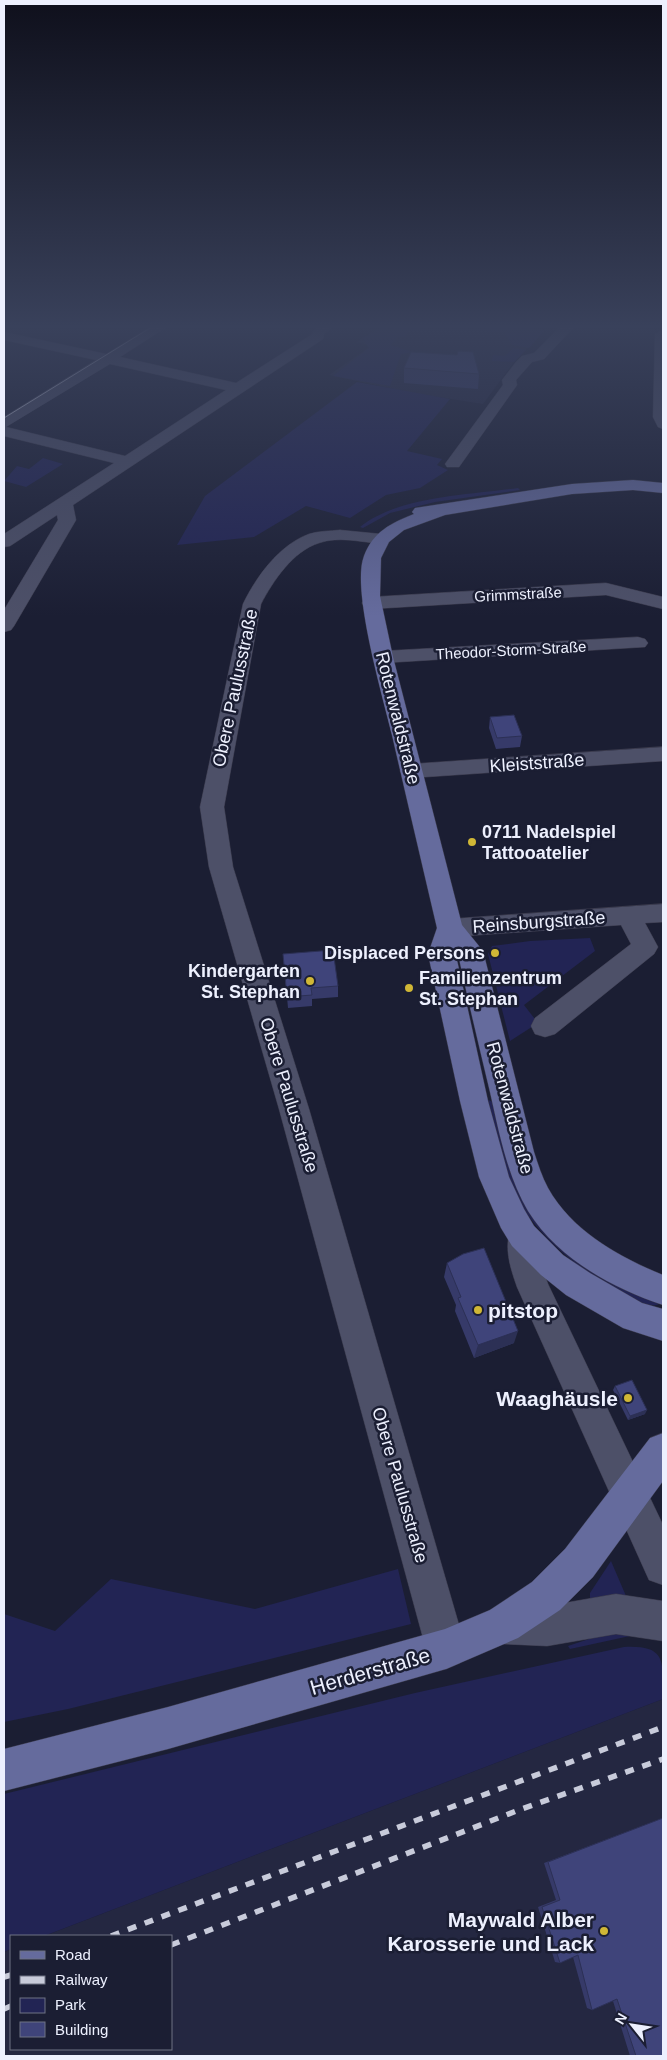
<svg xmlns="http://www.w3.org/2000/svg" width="667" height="2060" font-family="Arial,sans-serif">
<rect width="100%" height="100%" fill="#1b1e33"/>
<!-- built -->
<path fill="#242741" d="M380 328H529L545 330 514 362 483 404 412 393 329 375 371 346 356 342Z
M663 1699V2056H4V1952L11 1949V2049H171V1936H44Z"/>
<!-- green -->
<path fill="#222454" d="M380 328H422L419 331H408L405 337H397L391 345 413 352 401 354 390 386 333 376 369 348 362 338Z
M486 328H530L545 330 529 348 512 345 505 333 486 332Z
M513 348 526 350 514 362 492 361 493 355 505 356Z
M357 382 450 399 407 451 442 459 437 465 448 470 420 488 386 495 350 518 306 506 254 537 177 545 205 496Z
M43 458 63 464 26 487 4 481 17 466 29 469Z
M518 488 520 490 435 502 390 513 363 528 360 527C398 496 470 495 518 488Z
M590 938 595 951 524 1005 538 1023 510 1041 488 954 492 946 530 941Z
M486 1099 493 1102 511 1168 659 1300V1304C648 1310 626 1296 616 1290 570 1264 524 1225 505 1173 496 1149 492 1123 486 1099Z
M611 1561 626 1596 590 1600V1593Z
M398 1569 411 1624 68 1709 4 1722V1614L55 1631 111 1579 255 1609Z
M619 1629 630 1636 570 1649 568 1646Z
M624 1647C667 1645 663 1661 663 1699L44 1936H11V1949L4 1952V1794L415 1693Z"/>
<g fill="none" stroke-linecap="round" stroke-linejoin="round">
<defs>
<path id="minor" d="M149 328H165L120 357 236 383 311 335 316 328H332L324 334 323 339 73 505 76 520 14 626 11 630 4 632V610L58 520 57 515 10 546 4 547V534L114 463 4 436V417L96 360 4 340V332L106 354ZM110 364 226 390 125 456 6 427Z
M559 328H573L544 359 532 362 516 380 517 385 459 467H447L445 464 503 385 502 380 516 362 522 356 534 353Z
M662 330H663V429L658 427 653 417 655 334Z
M340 530 381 534 387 535 390 539 387 543 381 544C362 542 338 536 319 543 293 551 273 581 261 604L224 807 233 867 309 1109 466 1649 460 1663 446 1669 432 1663 426 1649 279 1109 209 867 200 807 243 604C256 577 279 545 309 534 318 531 330 531 340 530Z
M606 583 663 597V609L606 595 371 609 364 607 362 603 364 599 371 597Z
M638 637 645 639 648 643 645 647 383 663 376 661 373 657 376 653 383 651Z
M663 747V761L411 778 403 776 400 771 403 766 411 764Z
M663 904V922L645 923 658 947 654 954 555 1034 545 1037 535 1034 531 1026 535 1018 631 944 621 925 450 937 441 934 437 928 441 922 450 919Z
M523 1222 534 1226 539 1236 541 1265 548 1284 663 1525V1585L649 1580 517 1287C510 1267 503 1246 512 1226Z
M616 1594 663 1601V1641L616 1634 547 1646 504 1644 490 1638 484 1624 490 1610 504 1604 547 1606Z"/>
<path id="major" d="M633 480 663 483V493L633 490 572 494 445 515 404 530 389 542 381 558 380 596 393 657 462 925 483 951 534 1152C538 1164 542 1177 548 1188 572 1231 619 1257 663 1275V1305C612 1288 557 1258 528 1211 507 1175 499 1132 490 1092 479 1046 468 1000 458 954L455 951 488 1101 509 1177 524 1209 534 1226 563 1255 590 1273 642 1303 663 1309V1341L623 1328 566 1295 541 1275 512 1246 501 1228 479 1177 460 1101 428 954 437 928C422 864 407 800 392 735 383 697 351 589 364 556 373 532 391 523 414 514L412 512 415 508 572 484Z
M663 1433V1481L593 1577 560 1610 518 1638 446 1669 168 1749 4 1791V1749L168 1707 445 1629 490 1610 532 1582 565 1549 650 1438Z"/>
</defs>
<!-- minor casing -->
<use href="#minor" stroke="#3a3a4c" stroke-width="1"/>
<!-- major casing -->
<use href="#major" stroke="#3a3a4c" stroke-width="1"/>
<!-- minor -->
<use href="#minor" fill="#4d5068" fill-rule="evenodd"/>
<!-- major -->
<use href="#major" fill="#656b9d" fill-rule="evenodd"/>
<!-- tram -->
<path stroke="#c8cbda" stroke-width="1" d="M4 418 150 328"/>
<!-- rail -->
<path stroke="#c8cbda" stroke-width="5.5" stroke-dasharray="9 9" stroke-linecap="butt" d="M111 1936 663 1727
M171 1945 519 1810 663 1759
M4 1977 11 1975
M4 2009 11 2006"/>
</g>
<!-- wall -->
<path fill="#363a69" d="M404 368 479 374 478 389 404 383Z
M490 717 522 736 520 747 496 749 489 728Z
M283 954 338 986V997L312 999V1006L288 1008Z
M447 1263 514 1343 474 1358 455 1311 456 1305 444 1277Z
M615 1386 645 1414 628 1420 613 1390Z
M663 1818V2056H630L613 2001 592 2010 587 2008 573 1957 560 1963 555 1962 538 1907 556 1900 544 1863Z"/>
<!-- shaded-wall -->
<path fill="#2c3055" d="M518 1331 514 1343 474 1358 478 1345Z
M647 1410 645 1414 628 1420 630 1416Z"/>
<!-- building -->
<path fill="#3f447a" stroke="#2c3055" d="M458 351 473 352 479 374 404 368 411 352 457 355Z
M514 715 522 736 497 738 490 717Z
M333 950 338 986 311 988 312 995 287 997 283 954Z
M484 1248 518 1331 478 1345 458 1298 461 1297 447 1263 463 1254Z
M632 1380 647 1410 630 1416 615 1386Z
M663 1818V2056H636L617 1999 592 2010 578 1955 560 1963 542 1907 560 1900 548 1862Z"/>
<!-- sky -->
<linearGradient id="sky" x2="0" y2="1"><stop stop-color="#0f101c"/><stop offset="0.53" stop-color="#39415b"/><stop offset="1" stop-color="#39415b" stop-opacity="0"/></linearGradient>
<rect width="667" height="616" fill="url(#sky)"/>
<!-- markers -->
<g fill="#d0b736" stroke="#1b1e33" stroke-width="2">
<circle cx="472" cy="842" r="5"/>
<circle cx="495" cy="953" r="5"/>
<circle cx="310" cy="981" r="5"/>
<circle cx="409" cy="988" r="5"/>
<circle cx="478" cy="1310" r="5"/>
<circle cx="628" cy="1398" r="5"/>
<circle cx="604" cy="1931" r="5"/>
</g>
<g text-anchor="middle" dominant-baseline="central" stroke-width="5" stroke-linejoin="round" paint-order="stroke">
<!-- far-street labels -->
<g font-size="15" fill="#edf0fe" stroke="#1b1e33">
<text transform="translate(518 594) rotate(-3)">Grimmstraße</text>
<text transform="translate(511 650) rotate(-3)">Theodor-Storm-Straße</text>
</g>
<!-- street labels -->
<g font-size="18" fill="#edf0fe" stroke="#1b1e33">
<text transform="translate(235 688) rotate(-78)">Obere Paulusstraße</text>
<text transform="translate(398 718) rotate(76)">Rotenwaldstraße</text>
<text transform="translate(537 763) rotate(-4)">Kleiststraße</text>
<text transform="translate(539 922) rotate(-4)">Reinsburgstraße</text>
<text transform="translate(289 1095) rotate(73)">Obere Paulusstraße</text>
<text transform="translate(510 1108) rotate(75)">Rotenwaldstraße</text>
<text transform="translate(400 1485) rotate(74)">Obere Paulusstraße</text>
</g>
<!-- poi labels -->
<g font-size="18" font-weight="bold" fill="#edf0fe" stroke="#1b1e33" text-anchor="start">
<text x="482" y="832">0711 Nadelspiel<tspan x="482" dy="21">Tattooatelier</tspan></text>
<text x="485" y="953" text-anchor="end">Displaced Persons</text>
<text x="300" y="971" text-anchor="end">Kindergarten<tspan x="300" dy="21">St. Stephan</tspan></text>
<text x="419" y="978">Familienzentrum<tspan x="419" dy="21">St. Stephan</tspan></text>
</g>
<!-- near-poi labels -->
<g font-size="21" font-weight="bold" fill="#edf0fe" stroke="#1b1e33" text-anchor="end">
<text x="488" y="1310" text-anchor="start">pitstop</text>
<text x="618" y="1398">Waaghäusle</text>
<text x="594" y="1919">Maywald Alber<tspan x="594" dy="24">Karosserie und Lack</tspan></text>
</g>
<!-- near-street labels -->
<g font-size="21" fill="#edf0fe" stroke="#1b1e33">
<text transform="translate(370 1671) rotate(-16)">Herderstraße</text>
</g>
</g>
<!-- border -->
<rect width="667" height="2060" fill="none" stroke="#edf0fe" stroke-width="10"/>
<!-- legend -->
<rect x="10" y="1935" width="162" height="115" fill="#1b1e33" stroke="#6f7284"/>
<rect x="20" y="1951" width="25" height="8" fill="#656b9d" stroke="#6f7284"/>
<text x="55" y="1960" font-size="15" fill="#edf0fe">Road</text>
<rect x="20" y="1976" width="25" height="8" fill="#c8cbda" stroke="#6f7284"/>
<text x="55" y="1985" font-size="15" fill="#edf0fe">Railway</text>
<rect x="20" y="1998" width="25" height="15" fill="#222454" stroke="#6f7284"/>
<text x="55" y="2010" font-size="15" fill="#edf0fe">Park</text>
<rect x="20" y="2022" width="25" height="15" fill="#3f447a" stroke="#6f7284"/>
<text x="55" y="2035" font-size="15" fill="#edf0fe">Building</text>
<!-- north arrow -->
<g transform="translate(632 2025) rotate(300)" stroke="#1b1e33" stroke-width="4" paint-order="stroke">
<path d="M0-4L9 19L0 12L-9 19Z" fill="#edf0fe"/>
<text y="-8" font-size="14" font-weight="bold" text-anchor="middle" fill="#edf0fe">N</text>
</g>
</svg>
